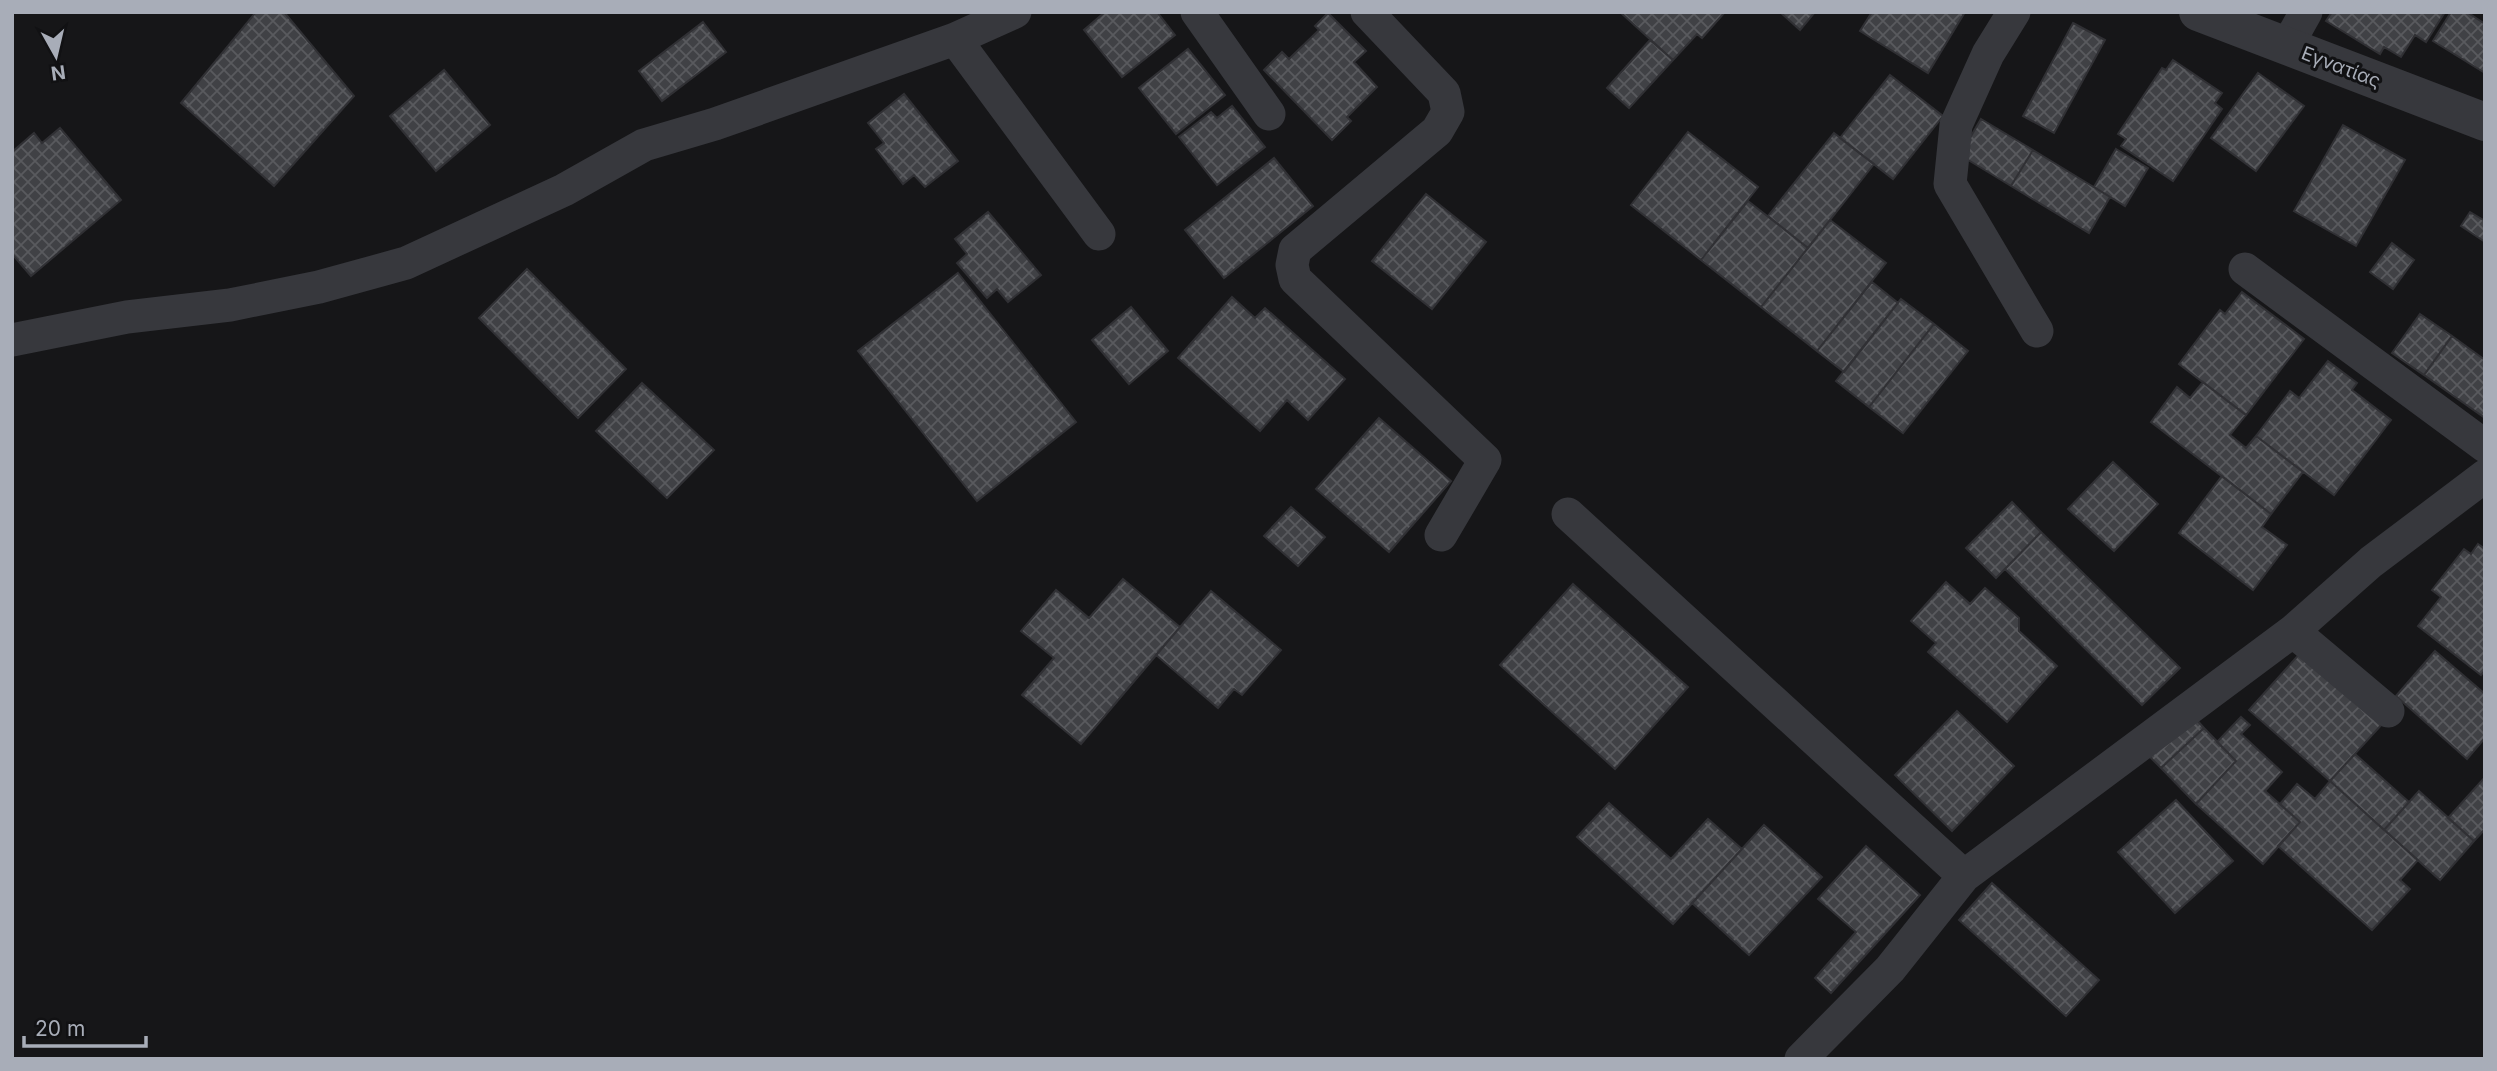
<svg xmlns="http://www.w3.org/2000/svg" width="2497" height="1071" font-family="Inter,sans-serif">
<defs>
<pattern id="building-cross-hatch" width="8" height="8" patternUnits="userSpaceOnUse" patternTransform="scale(1.75)"><rect width="8" height="8" fill="#404145"/><path d="M0 0l8 8M0 8l8-8" fill="none" stroke="#595a5e"/></pattern>
</defs>
<rect width="100%" height="100%" fill="#161618"/>
<!-- building -->
<path fill="url(#building-cross-hatch)" stroke="#303034" stroke-width="2" d="M256 12H284L354 96 274 186 181 103Z
M1105 12H1157L1175 35 1122 77 1084 30Z
M1620 12H1725L1702 38 1697 34 1673 60Z
M1780 12H1815L1800 30Z
M1872 12H1965L1928 73 1860 31Z
M2332 12H2445L2426 42 2415 35 2401 57 2384 47 2380 54 2326 21Z
M2451 12H2467L2485 24V73L2433 41Z
M1328 13 1366 51 1354 62 1377 87 1347 117 1351 121 1332 140 1264 70 1282 52 1289 59 1319 30 1315 26Z
M703 22 726 52 662 101 639 71Z
M2073 23 2105 40 2054 133 2023 116Z
M1650 40 1673 60 1629 108 1607 88Z
M1188 49 1225 95 1176 134 1139 88Z
M2173 60 2222 93 2215 103 2222 109 2173 181 2121 146 2126 139 2118 134 2162 68 2166 70Z
M444 70 490 125 436 171 390 116Z
M2258 73 2304 106 2256 171 2211 138Z
M1890 75 1943 116 1893 179 1840 138Z
M904 94 958 161 925 187 914 175 903 184 876 149 884 143 868 123Z
M1232 106 1265 147 1217 185 1179 137 1211 112 1217 118Z
M1981 119 2033 150 2011 186 1960 155Z
M2343 125 2405 160 2356 246 2294 211Z
M60 128 121 200 31 276 12 254V152L34 133 42 143Z
M1688 132 1758 187 1701 260 1631 205Z
M1834 133 1874 164 1808 248 1768 216Z
M2116 149 2148 168 2125 206 2094 187Z
M2033 150 2110 197 2089 233 2011 186Z
M1274 158 1313 206 1224 278 1185 230Z
M1426 194 1486 242 1432 309 1372 261Z
M1748 201 1808 248 1761 307 1701 260Z
M988 212 1041 275 1008 302 997 289 987 298 957 263 967 254 955 239Z
M2470 212 2485 221V242L2461 226Z
M1830 220 1886 263 1817 351 1761 307Z
M2392 243 2414 260 2393 289 2370 272Z
M527 269 626 369 578 418 479 318Z
M958 273 1076 422 977 501 858 351Z
M1872 282 1898 303 1844 372 1817 351Z
M2242 292 2304 339 2246 415 2179 364 2220 310 2225 314Z
M1232 297 1255 318 1265 308 1345 379 1308 420 1287 400 1260 431 1178 358Z
M1901 299 1934 324 1869 407 1836 381Z
M1131 307 1168 351 1129 384 1092 340Z
M2420 314 2452 336 2424 375 2392 353Z
M1934 324 1968 351 1903 433 1869 407Z
M2452 336 2485 360V418L2424 375Z
M2328 361 2357 383 2352 390 2391 420 2334 495 2256 436 2290 391 2299 398Z
M2203 382 2246 415 2230 435 2246 448 2256 436 2303 472 2271 514 2151 422 2177 387 2190 398Z
M642 383 714 450 667 498 596 431Z
M1379 418 1451 481 1389 552 1316 489Z
M2113 462 2158 504 2114 551 2068 509Z
M2222 476 2271 514 2262 527 2287 545 2253 590 2179 533Z
M2012 502 2041 532 1996 578 1966 548Z
M1291 507 1325 537 1298 566 1264 536Z
M2041 532 2180 668 2142 705 2005 569Z
M2478 544 2485 549V670L2481 675 2418 626 2441 597 2432 590 2464 549 2471 554Z
M1123 579 1180 627 1081 744 1022 695 1054 658 1021 631 1056 590 1089 618Z
M1946 582 1970 604 1985 588 2019 618V631L2057 666 2007 722 1928 652 1936 643 1911 621Z
M1573 584 1688 687 1615 769 1500 665Z
M1211 591 1281 650 1242 695 1234 689 1218 708 1156 655Z
M2303 650 2384 722 2330 781 2249 710Z
M2435 651 2485 694V738L2467 759 2396 696Z
M1957 711 2014 766 1952 831 1895 775Z
M2241 717 2250 725 2241 734 2282 772 2265 791 2300 822 2263 864 2196 804 2236 761 2217 742Z
M2195 718 2204 728 2161 768 2141 748Z
M2204 728 2236 761 2196 804 2161 768Z
M2355 754 2409 802 2384 830 2330 781Z
M2485 777V829L2474 841 2448 818Z
M2330 781 2418 860 2400 880 2410 889 2372 930 2278 846 2300 822 2280 804 2297 784 2315 799Z
M2419 791 2474 841 2440 880 2384 830Z
M2176 800 2233 861 2175 913 2118 852Z
M1609 803 1671 859 1708 819 1742 849 1673 924 1577 837Z
M1764 825 1822 877 1749 955 1692 903Z
M1866 846 1920 895 1831 993 1815 978 1856 932 1818 899Z
M1992 883 2099 980 2066 1016 1959 920Z"/>
<g fill="none" stroke-linecap="round" stroke-linejoin="round">
<!-- minor -->
<path stroke="#37383d" stroke-width="33" d="M1197 12 1269 114
M1367 12 1444 93 1448 112 1437 131 1295 250 1292 265 1295 279 1485 460 1441 535
M2014 12 1988 54 1956 125 1950 184 2037 331
M955 39 1099 234
M2287 46 2306 12
M2245 269 2485 446
M12 340 127 317 230 305 319 287 406 263 564 190 644 145 715 124 955 39 1015 12
M1568 514 1964 876
M2293 631 2388 711
M1801 1059 1890 969 1964 876 2293 631 2371 562 2485 476"/>
<!-- tertiary -->
<path stroke="#37383d" stroke-width="38" d="M2198 12 2485 122"/>
</g>
<g text-anchor="middle" dominant-baseline="central" stroke-width="6" stroke-linejoin="round" paint-order="stroke">
<!-- street labels -->
<g font-size="19" fill="#a8adb8" stroke="#111113">
<text transform="translate(2341 67) rotate(21)">Εγνατίας</text>
</g>
</g>
<!-- border -->
<rect width="2497" height="1071" fill="none" stroke="#a8adb8" stroke-width="28"/>
<!-- north arrow -->
<g transform="translate(56 56) rotate(172)" stroke="#111113" stroke-width="5" paint-order="stroke">
<path d="M0-5L12 26L0 18L-12 26Z" fill="#a8adb8"/>
<text y="-10" font-size="19" font-weight="bold" text-anchor="middle" fill="#a8adb8">N</text>
</g>
<!-- scale -->
<path d="M24 1036v10h122v-10" fill="none" stroke="#a8adb8" stroke-width="3.5"/>
<text x="35" y="1036" font-size="21" fill="#a8adb8" stroke="#111113" stroke-width="5" paint-order="stroke">20 m</text>
</svg>
